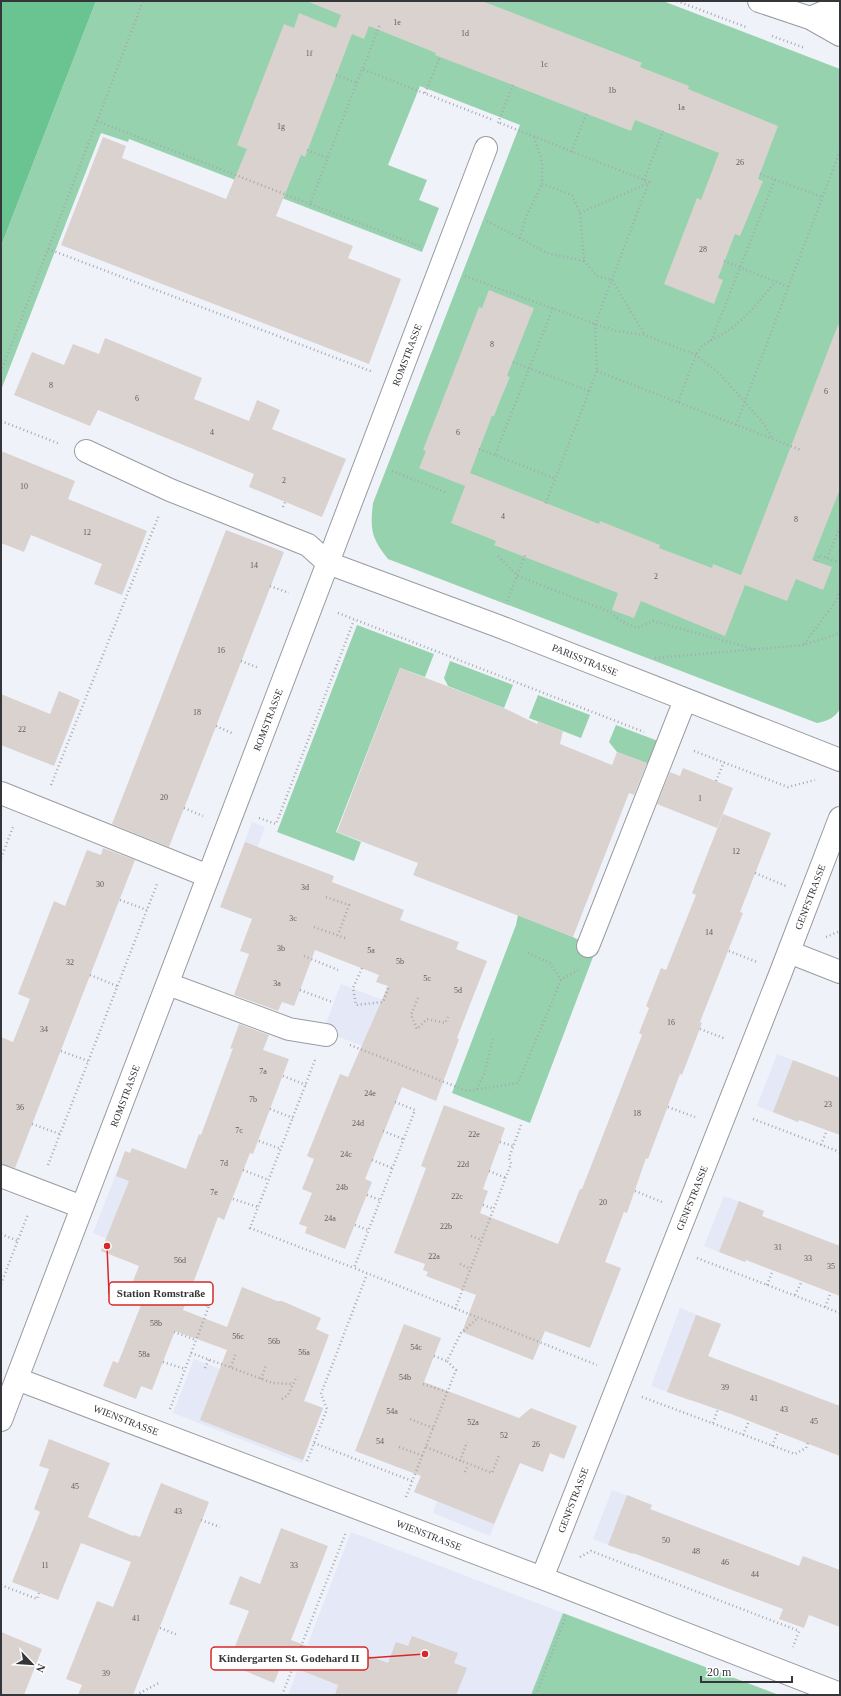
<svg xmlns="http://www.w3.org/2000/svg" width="841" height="1696" font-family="'Times New Roman',serif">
<rect width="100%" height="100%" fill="#f0f2fa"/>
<!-- built -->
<path fill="#e4e8f7" d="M252 822 265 827 233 912 220 907Z
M341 984 428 1017 425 1026 459 1039 445 1077 323 1031Z
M777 1054 818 1070 798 1122 757 1106Z
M125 1151 138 1156 140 1151 165 1161 154 1190 123 1245 93 1233Z
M724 1196 764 1211 745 1262 704 1246Z
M680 1308 721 1324 691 1401 651 1386Z
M194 1359 323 1408 302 1463 173 1413Z
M429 1454 510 1487 490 1536 433 1513 437 1501 414 1492Z
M612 1490 652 1505 633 1554 593 1539Z
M351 1532 563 1613 531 1695H288Z"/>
<!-- green -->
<path fill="#96d2ae" d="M96 1H663L840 69V708C836 718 827 721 817 723L388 559C371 538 370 529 373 503L520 125 420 86 388 165 427 180 419 200 439 208 422 252 129 139 128 142 101 133 1 390V246Z
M357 625 434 654 425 677 400 668 336 832 361 842 354 861 277 832Z
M450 661 513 685 504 708 448 686 444 678Z
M538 695 590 715 581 738 529 718Z
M616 725 658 741 649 764 617 752 609 742Z
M518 915 573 937 596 949 530 1123 452 1093 516 925Z
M563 1613 779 1695H531Z"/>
<!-- forest -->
<path fill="#69c492" d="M1 1H96L1 246Z"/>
<!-- building -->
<path fill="#dad2ce" d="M309 1H482L642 63 640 67 689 86 688 89 778 126 758 179 763 181 740 236 735 234 718 278 723 280 714 304 664 284 697 198 701 200 719 153 635 120 631 131 435 55 436 53 369 26 364 39 352 34 305 157 301 155 276 216 353 246 348 258 401 279 369 364 61 245 103 137 126 146 122 158 226 199 247 149 237 145 284 24 294 28 299 13 336 28 341 15 309 2Z
M489 290 534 308 507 376 510 377 501 398 494 416H492L465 486 419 468 426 451 423 450 479 307 482 308Z
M838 325 840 326V489L812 560 832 567 823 590 796 579 787 601 745 585 725 636 641 601 634 618 612 610 618 593 494 545 496 541 451 523 470 473 599 524 600 521 660 545 659 548 712 568 713 564 741 575Z
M105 338 202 378 194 399 249 421 257 400 280 410 272 429 346 459 322 517 249 487 254 474 98 410 90 426 14 395 32 352 64 365 73 344 99 354Z
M1 451 75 481 68 499 147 531 122 595 94 584 102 564 31 535 24 552 1 543Z
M226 530 284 552 169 847 112 824Z
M400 668 504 708 537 724 538 721 563 731 560 744 612 765 617 752 647 763 634 795 629 793 573 937 413 875 418 863 337 832Z
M59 691 80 700 54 766 1 745V694L50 714Z
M683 768 733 788 717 828 657 804 670 772 680 776Z
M723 814 771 833 740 912 743 913 700 1022 702 1023 682 1075 680 1074 648 1159 646 1158 627 1213 624 1212 605 1262 621 1268 590 1348 545 1331 533 1360 462 1332 476 1295 426 1276 428 1272 423 1270 425 1264 394 1253 426 1168 421 1166 444 1105 505 1128 483 1189 488 1191 480 1213 558 1244 580 1189H582L642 1035 639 1033 649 1008 646 1006 661 968 666 970 696 895 692 893Z
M245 842 334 876 332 882 404 910 400 920 459 942 456 949 487 961 457 1038 459 1039 436 1101 402 1087 365 1179 372 1182 345 1249 305 1233 307 1227 299 1224 312 1193 302 1189 314 1159 307 1156 340 1074 348 1077 388 986 376 982 379 975 315 950 294 1006 282 1002 278 1011 234 995 249 954 240 951 252 919 220 907Z
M103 848 135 860 15 1168 1 1164V1037L13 1042 30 999 18 994 54 901 65 906 87 850 101 855Z
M239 1024 269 1035 263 1050 289 1059 253 1154 250 1153 224 1220 218 1217 183 1310 227 1327 242 1287 277 1301H282L321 1318 316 1329 329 1335 304 1401 323 1408 303 1460 200 1420 227 1350 175 1331 152 1390 141 1386 136 1399 103 1386 113 1361 118 1363 143 1300 128 1294 139 1266 101 1251 129 1181 116 1176 125 1151 130 1153 132 1148 186 1169 199 1134 201 1135 233 1048 230 1049Z
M793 1060 840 1078V1135L799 1120 798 1122 773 1112Z
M739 1201 764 1211 762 1216 840 1246V1296L746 1260 745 1262 719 1252Z
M696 1315 721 1324 708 1356 840 1406V1456L731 1414 667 1392Z
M404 1324 441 1338 424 1382 519 1418 531 1408 577 1426 564 1459 550 1453 543 1472 520 1463 494 1524 414 1492 421 1476 355 1451Z
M49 1439 110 1463 88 1517 133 1536 134 1535 140 1537 161 1483 209 1502 133 1695H78L82 1685 66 1679 97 1601 113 1607 131 1562 81 1543 58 1600 12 1582 40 1512 34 1509 49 1469 39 1466Z
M627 1495 652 1505 650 1509 799 1566 803 1556 840 1570V1627L809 1615 804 1628 779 1619 783 1609 633 1553V1554L608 1545Z
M281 1528 328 1546 291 1640 339 1658 343 1646 388 1663 396 1642 408 1646 412 1636 458 1653 454 1663 467 1668 456 1695H335L338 1685 282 1663 274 1683 228 1664 249 1611 229 1604 240 1576 260 1584Z
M1 1632 42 1649 24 1695H1Z"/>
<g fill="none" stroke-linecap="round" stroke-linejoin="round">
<defs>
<path id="minor" d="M759 1 810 18 840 35
M810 18 824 12 840 13
M86 451 170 490 308 545 328 563 498 626 840 760
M1 793 208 876
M588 946 685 700
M789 952 840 972
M168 984 289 1029 326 1035
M1 1176 82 1207
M17 1379 542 1578 840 1694
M1 1420 486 148
M542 1578 781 972 840 818"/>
</defs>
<!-- minor casing -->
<use href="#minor" stroke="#999ba2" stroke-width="24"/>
<!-- path -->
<path stroke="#a7a9af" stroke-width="2.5" stroke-dasharray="1 3" stroke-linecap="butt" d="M677 1 746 27
M772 36 805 48
M363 68 380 24
M336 75 357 83
M425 93 440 57
M97 121 310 204
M498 123 513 85
M500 123 649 182 595 324 597 371 545 505
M534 137 542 162V184
M307 150 328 158
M571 152 587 113
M760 174 822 197
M644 180 663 131
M542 184 572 195 580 213 584 261 547 253 520 238 526 217Z
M580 213 649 183
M487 221 520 238
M420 246 310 204 362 69 493 120
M48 249 373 372
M584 261 597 276 612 280 645 335
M724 261 789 287
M465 276 595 324 616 331 645 335 696 355 720 374 764 424 773 439
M553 308 495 455 556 479
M711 341 775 179
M513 362 589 391
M597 371 801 450
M1 372 143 1
M678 402 696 355 703 345 731 329 749 313 776 281
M1 421 60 444
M736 425 840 151
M479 449 495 455
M392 471 445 492
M283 507 285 502
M498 556 518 576 608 611 621 621 637 628 653 621 754 649
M827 558 840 527
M816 561 819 555 840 563
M270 586 289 593
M507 601 526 553
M338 613 644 732
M804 644 836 601 840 590
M655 658 804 645 840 633
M241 661 259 668
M216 726 234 734
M694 751 788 787 815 780
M716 781 724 762
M51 785 159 515
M184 808 203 816
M259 818 276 824 354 620
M1 858 13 827
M755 873 786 886
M326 897 349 905 338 935
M120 900 147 910
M314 927 348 939
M826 937 840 931
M729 951 757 962
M528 953 550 963 561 980
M304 956 338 970
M362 968 353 988 356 1005 383 1002 389 986
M90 975 117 986
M300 990 332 1002
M418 998 411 1015 417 1029 427 1019 445 1023 448 1017
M700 1029 726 1039
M350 1045 467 1091 518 1083 561 980 578 970
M61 1051 88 1061
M315 1060 250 1228 354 1268
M283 1076 306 1085
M477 1089 484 1074 493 1039
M395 1102 415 1110 354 1268 597 1365
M668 1107 695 1117
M270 1109 293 1118
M753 1119 840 1152
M32 1124 60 1134
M383 1131 403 1139
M259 1141 281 1149
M500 1142 513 1146
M821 1145 827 1130
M372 1160 392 1168
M48 1165 157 884
M243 1170 269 1180
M489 1171 506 1178
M635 1191 662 1202
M367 1195 380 1200
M233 1199 258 1207
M483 1205 494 1209
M355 1225 368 1230
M1 1234 18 1241
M471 1236 482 1240
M697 1258 840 1313
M460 1264 471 1269
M1 1284 28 1214
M767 1285 773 1270
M795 1295 802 1281
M825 1307 831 1292
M455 1309 511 1164 509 1158 521 1125
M174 1332 196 1340
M191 1353 273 1383 293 1384
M434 1356 447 1361
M163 1362 185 1369
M231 1367 236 1353
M205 1368 209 1359
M261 1379 266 1365
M423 1384 447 1392
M642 1397 795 1454 806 1448 808 1443
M282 1399 288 1395 297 1376
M170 1409 209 1306 188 1298
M410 1419 433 1428
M713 1423 718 1409
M743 1435 749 1421
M314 1443 412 1481
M772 1446 778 1432
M399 1447 423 1456
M426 1447 492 1473 499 1455
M307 1461 327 1409 321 1394 367 1274
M460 1461 467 1442
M465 1472 468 1465
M406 1497 456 1370 447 1361 461 1333 478 1318
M201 1520 220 1527
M580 1557 591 1551 799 1631 793 1647
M1 1585 37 1599 39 1593
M160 1628 178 1635
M136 1695 159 1683
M282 1695 346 1532
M536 1695 566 1616"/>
<!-- minor -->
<use href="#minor" stroke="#fff" stroke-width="22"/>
</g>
<g text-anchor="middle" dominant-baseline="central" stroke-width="3" stroke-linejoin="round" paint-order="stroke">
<!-- number labels -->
<g font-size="8" fill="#5e5d5e">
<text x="397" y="22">1e</text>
<text x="465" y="33">1d</text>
<text x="309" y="53">1f</text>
<text x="544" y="64">1c</text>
<text x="612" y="90">1b</text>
<text x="681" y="107">1a</text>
<text x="281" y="126">1g</text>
<text x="740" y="162">26</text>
<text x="703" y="249">28</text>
<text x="492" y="344">8</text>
<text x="51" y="385">8</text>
<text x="826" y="391">6</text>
<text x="137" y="398">6</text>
<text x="212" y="432">4</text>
<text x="458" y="432">6</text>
<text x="284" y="480">2</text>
<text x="24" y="486">10</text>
<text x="503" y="516">4</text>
<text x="796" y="519">8</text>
<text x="87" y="532">12</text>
<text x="254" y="565">14</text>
<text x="656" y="576">2</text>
<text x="221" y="650">16</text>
<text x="197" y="712">18</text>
<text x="22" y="729">22</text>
<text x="164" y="797">20</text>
<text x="700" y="798">1</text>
<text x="736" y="851">12</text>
<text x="100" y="884">30</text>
<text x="305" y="887">3d</text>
<text x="293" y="918">3c</text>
<text x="709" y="932">14</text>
<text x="281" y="948">3b</text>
<text x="371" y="950">5a</text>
<text x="400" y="961">5b</text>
<text x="70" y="962">32</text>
<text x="427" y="978">5c</text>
<text x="277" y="983">3a</text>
<text x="458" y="990">5d</text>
<text x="671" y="1022">16</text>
<text x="44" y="1029">34</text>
<text x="263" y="1071">7a</text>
<text x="370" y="1093">24e</text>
<text x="253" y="1099">7b</text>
<text x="828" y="1104">23</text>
<text x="20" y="1107">36</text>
<text x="637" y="1113">18</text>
<text x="358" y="1123">24d</text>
<text x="239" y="1130">7c</text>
<text x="474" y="1134">22e</text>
<text x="346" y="1154">24c</text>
<text x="224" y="1163">7d</text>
<text x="463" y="1164">22d</text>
<text x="342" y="1187">24b</text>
<text x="214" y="1192">7e</text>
<text x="457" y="1196">22c</text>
<text x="603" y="1202">20</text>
<text x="330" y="1218">24a</text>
<text x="446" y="1226">22b</text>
<text x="778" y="1247">31</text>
<text x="434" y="1256">22a</text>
<text x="808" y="1258">33</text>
<text x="180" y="1260">56d</text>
<text x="831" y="1266">35</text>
<text x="156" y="1323">58b</text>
<text x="238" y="1336">56c</text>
<text x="274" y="1341">56b</text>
<text x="416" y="1347">54c</text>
<text x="304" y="1352">56a</text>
<text x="144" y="1354">58a</text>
<text x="405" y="1377">54b</text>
<text x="725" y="1387">39</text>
<text x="754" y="1398">41</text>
<text x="784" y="1409">43</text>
<text x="392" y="1411">54a</text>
<text x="814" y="1421">45</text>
<text x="473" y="1422">52a</text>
<text x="504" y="1435">52</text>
<text x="380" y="1441">54</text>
<text x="536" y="1444">26</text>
<text x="75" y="1486">45</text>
<text x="178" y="1511">43</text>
<text x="666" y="1540">50</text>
<text x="696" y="1551">48</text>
<text x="725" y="1562">46</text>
<text x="45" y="1565">11</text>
<text x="294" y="1565">33</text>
<text x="755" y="1574">44</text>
<text x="136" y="1618">41</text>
<text x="106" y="1673">39</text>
</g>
<!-- street labels -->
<g font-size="10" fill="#353639" stroke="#fff">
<text transform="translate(407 355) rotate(-69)">ROMSTRASSE</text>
<text transform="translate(585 660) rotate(22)">PARISSTRASSE</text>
<text transform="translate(268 720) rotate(-69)">ROMSTRASSE</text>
<text transform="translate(810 897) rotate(-69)">GENFSTRASSE</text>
<text transform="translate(125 1096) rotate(-69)">ROMSTRASSE</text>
<text transform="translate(692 1198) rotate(-68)">GENFSTRASSE</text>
<text transform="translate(126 1420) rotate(21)">WIENSTRASSE</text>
<text transform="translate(573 1500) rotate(-69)">GENFSTRASSE</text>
<text transform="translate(429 1535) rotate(21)">WIENSTRASSE</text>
</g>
</g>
<!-- callouts -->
<path fill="none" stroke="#d62828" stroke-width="1.5" d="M107 1246L109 1294M425 1654L368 1658"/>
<g fill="#d62828" stroke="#fff" stroke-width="1.5">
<circle cx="107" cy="1246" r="4"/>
<circle cx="425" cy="1654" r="4"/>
</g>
<g fill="#fff" stroke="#d62828" stroke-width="1.5">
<rect x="109" y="1282" width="104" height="23" rx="4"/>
<rect x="211" y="1647" width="157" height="23" rx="4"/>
</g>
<g font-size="11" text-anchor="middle" font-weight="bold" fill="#353639">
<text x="161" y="1297">Station Romstraße</text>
<text x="289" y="1662">Kindergarten St. Godehard II</text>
</g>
<!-- border -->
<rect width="841" height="1696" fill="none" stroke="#353639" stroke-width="4"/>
<!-- north arrow -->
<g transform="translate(32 1664) rotate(115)" stroke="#ffffff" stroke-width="3" paint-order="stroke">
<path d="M0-3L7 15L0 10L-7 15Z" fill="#353639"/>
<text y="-6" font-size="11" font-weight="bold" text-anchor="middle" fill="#353639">N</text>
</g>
<!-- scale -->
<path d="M701 1676v6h91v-6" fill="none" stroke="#353639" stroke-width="2"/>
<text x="707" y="1676" font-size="12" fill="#353639" stroke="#ffffff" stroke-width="3" paint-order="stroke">20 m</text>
</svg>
